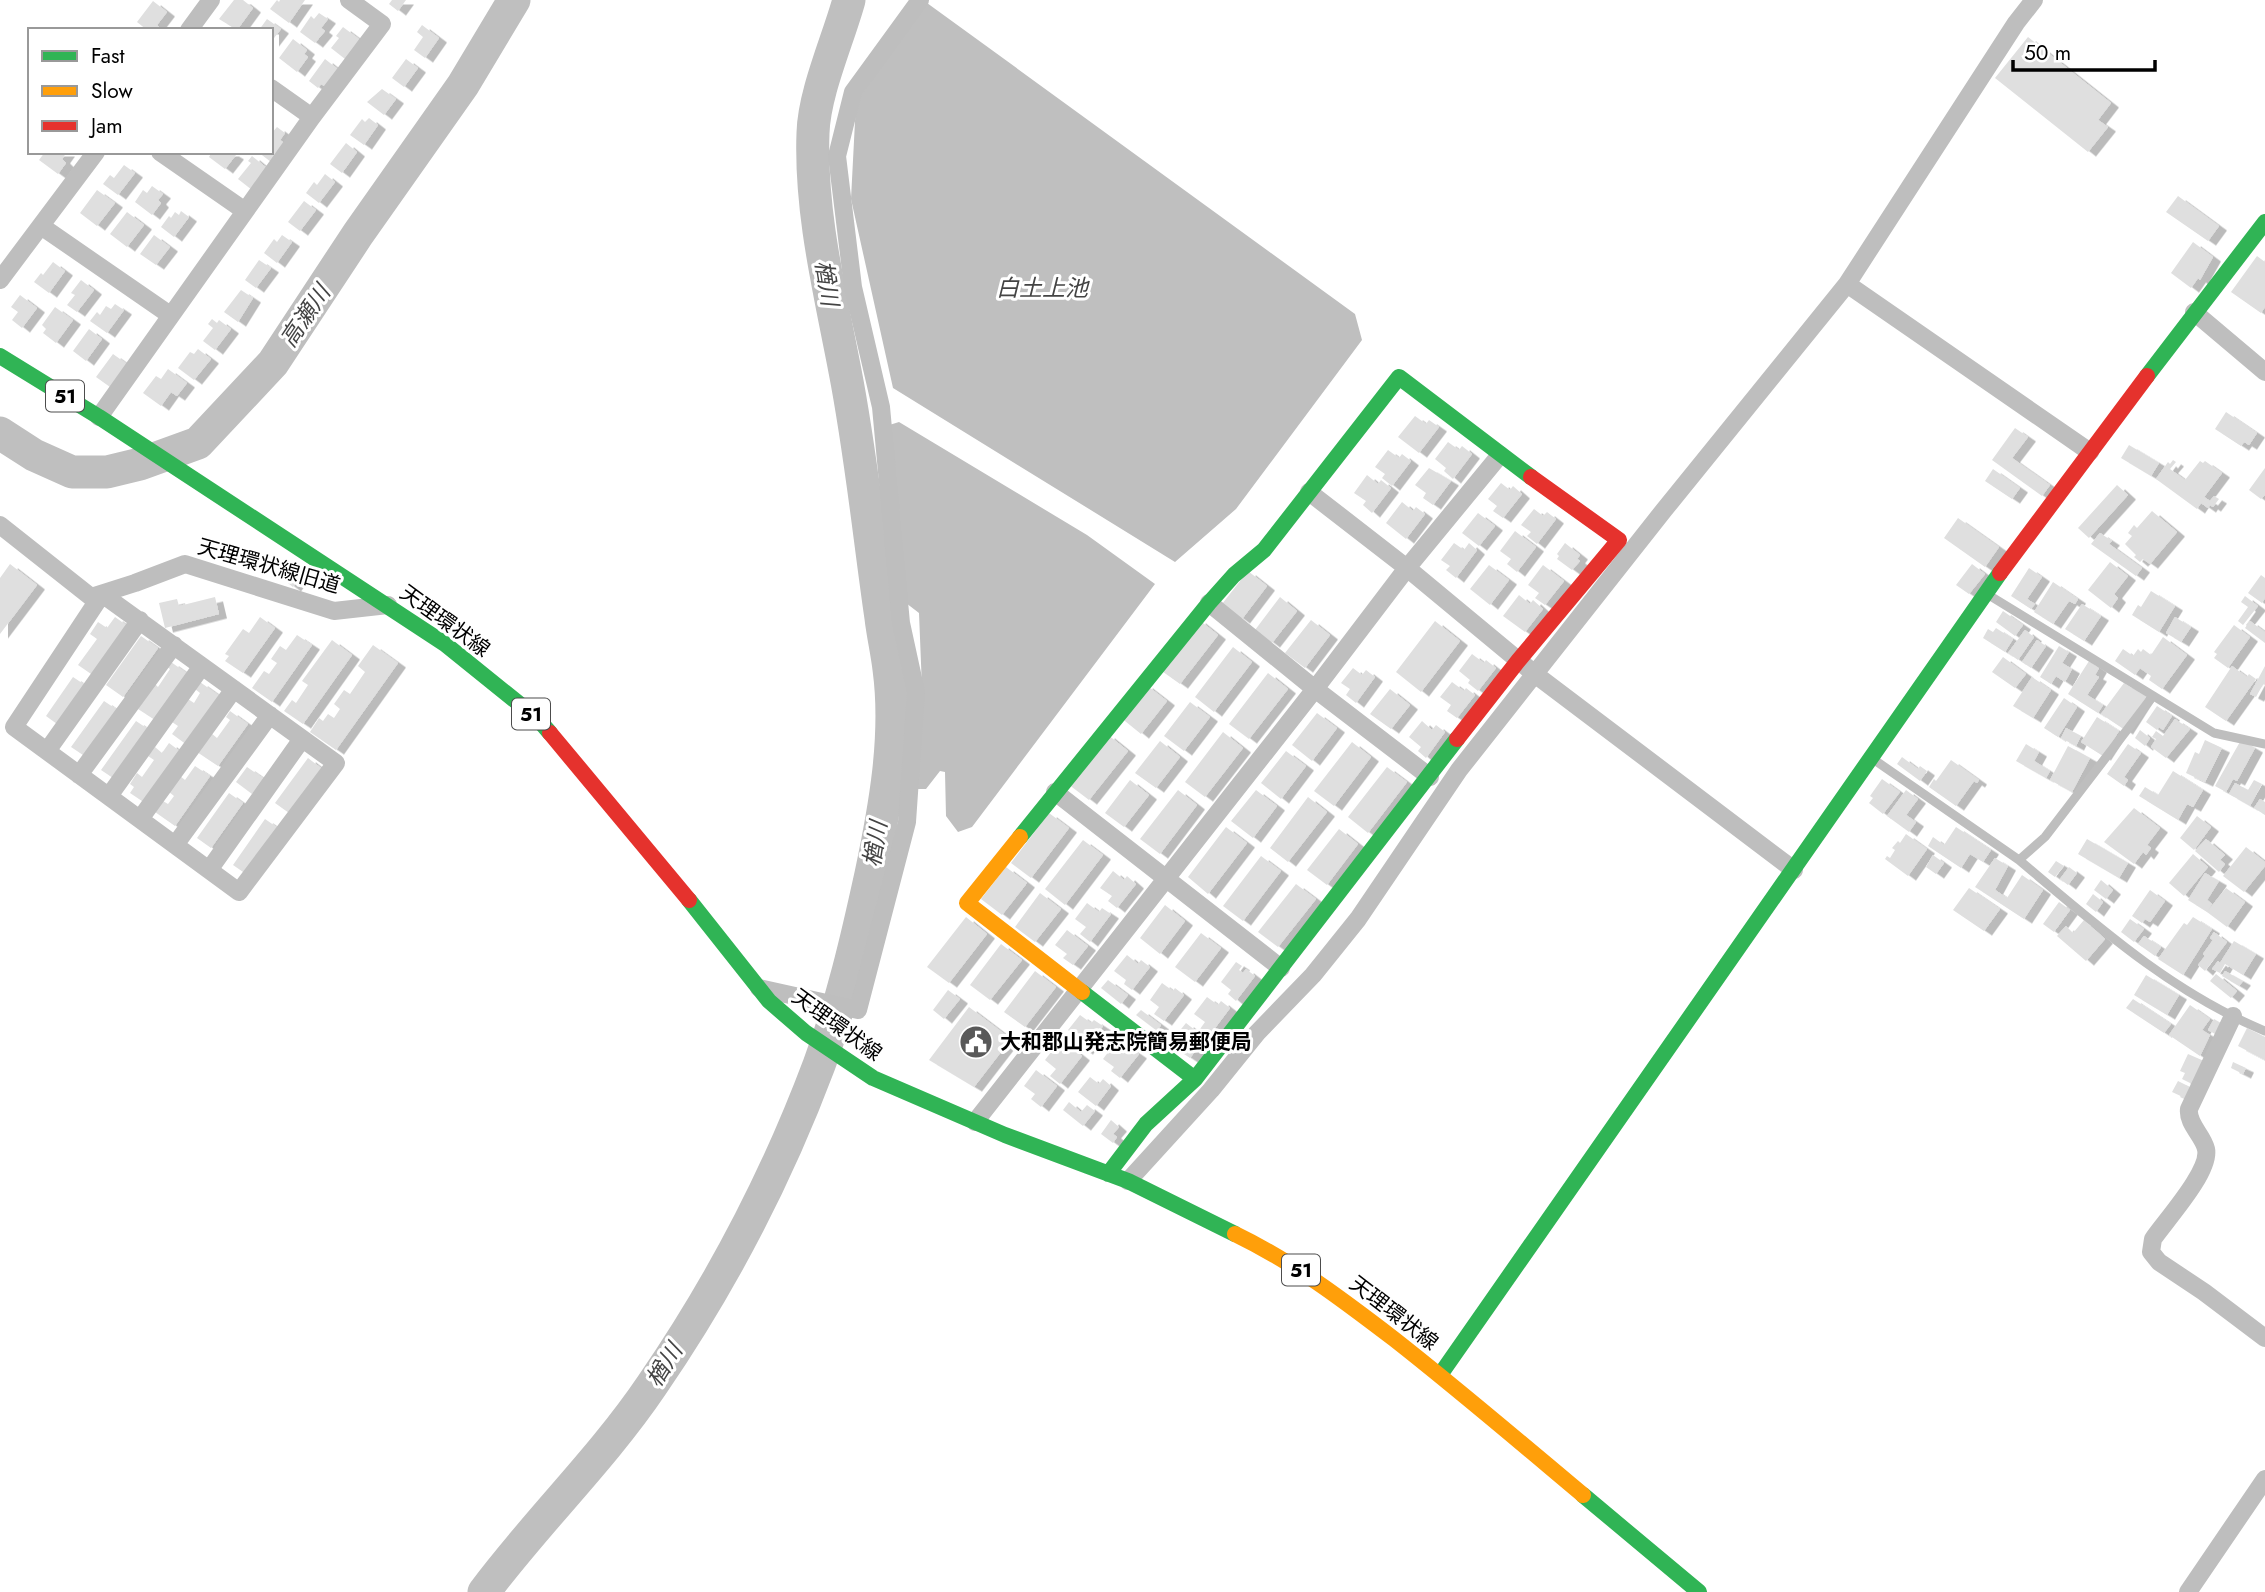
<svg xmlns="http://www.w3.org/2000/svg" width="2265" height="1592" font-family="Jost,'Noto Sans JP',sans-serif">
<defs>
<filter id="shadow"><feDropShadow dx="8" dy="4.5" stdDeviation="0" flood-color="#0004"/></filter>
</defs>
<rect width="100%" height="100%" fill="#fff"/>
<!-- water -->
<path fill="#bfbfbf" d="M927 3 1355 314 1362 340 1236 509 1175 562 893 388 851 199 856 102Z
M899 422 1087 535 1155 584 972 827 958 832 946 816 945 772 940 771 926 789H915L923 713 919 613 906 603 883 427Z"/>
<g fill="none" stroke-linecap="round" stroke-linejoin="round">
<!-- river -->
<path stroke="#bfbfbf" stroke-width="33" d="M0 433 34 455 72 472H107L140 464 198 443 273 363 358 234 463 85 514 0
M484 1592C537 1521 602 1459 652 1385 720 1286 777 1177 819 1065 842 1003 857 938 871 874 885 808 898 736 889 669 887 652 883 635 881 618 869 535 861 453 845 371 830 292 810 213 813 133 814 93 838 40 849 0"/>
</g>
<!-- building -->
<path fill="#dfdfdf" filter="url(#shadow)" d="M234 0H243L253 8 237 30 219 19Z
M277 0 279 2 280 0H305L289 23 270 9Z
M392 0H406L398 11 389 4Z
M153 1 167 12 157 25 159 27 157 30H147L137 22Z
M319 13 328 19 321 28 325 31 315 43 300 32 311 16 314 19Z
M267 19 281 29 271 42V30H259Z
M422 25 439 38 425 58 414 50 423 37 417 32Z
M343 27 359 39 345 59 331 48 339 38 336 36Z
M2028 37 2111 103 2098 120 2108 127 2088 152 1995 78Z
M293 39 307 50 304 54 308 57 297 72 279 58Z
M325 59 339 70 326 87 321 84 318 88 309 81Z
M406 59 418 68 404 87 392 78Z
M382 89 396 99 384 115 367 102Z
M369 118 378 125 364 145 350 135 362 119 365 122Z
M277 127 285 133 280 140 284 143 271 162 258 152H271V134Z
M346 143 357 152 342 173 330 164Z
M45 152H67L62 159 66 163 58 174 39 160Z
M212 152H231L236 155 225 169 209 157Z
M252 156 268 169 252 190 238 179 251 163 248 161Z
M124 165 135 173 118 195 103 184 110 175 114 178Z
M325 174 335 182 319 203 306 193 314 182 317 185Z
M152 186 163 194 158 200 161 203 152 215 135 202 143 190 147 193Z
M97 190 115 203 97 226 80 213Z
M2178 196 2219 226 2208 241 2166 212Z
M304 201 316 210 300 231 288 222Z
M181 211 189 217 174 237 161 227 169 216 171 218 175 212 179 215Z
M127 212 144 225 127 247 110 234Z
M154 235 170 247 156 265 140 254Z
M282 235 292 242 277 263 264 253 274 239 277 242Z
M2193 242 2213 257 2200 280 2198 278 2191 288 2171 273Z
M2257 256 2265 262V307L2261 313 2231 292Z
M259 260 271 268 256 288 245 280Z
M53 262 65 271 49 293 34 282 41 273 43 275Z
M81 280 94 290 77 312 67 305 75 295 71 293Z
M241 290 253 298 238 322 224 312Z
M20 295 37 308 22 328 12 320 18 312 11 307Z
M115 304 124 310 107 333 90 321 97 312 100 315 106 306 111 309Z
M55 307 73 320 56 343 43 333 46 329 42 325Z
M212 319 217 323 219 320 231 329 215 350 203 341 213 328 208 324Z
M89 329 102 339 86 361 73 351Z
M198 349 211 359 194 380 178 368 190 352 194 354Z
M113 354 127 364 110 387 96 377Z
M168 369 187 383 177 396 171 392 161 406 143 393 156 376 161 379Z
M2226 412 2257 433 2249 445 2244 442 2241 446 2215 429Z
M1415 416 1426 424 1429 420 1439 427 1419 453 1398 437Z
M2015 428 2028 437 2012 458 2050 485 2042 496 1992 460Z
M1448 442 1459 450 1462 446 1472 454 1453 479 1444 471 1446 468 1435 459Z
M2129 445 2159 463 2151 476 2121 458Z
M1388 450 1399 458 1402 454 1411 461 1392 486 1382 478 1385 474 1375 467Z
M2173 460 2176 462 2170 469 2185 480 2200 461 2203 463 2205 461 2222 473 2204 497 2210 501 2214 496 2219 499 2213 507 2210 505 2208 508 2201 503 2197 509 2156 479 2168 462 2170 464Z
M1429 468 1451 481 1433 505 1423 498 1426 493 1415 485Z
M2265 468V495L2261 499 2249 490Z
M1993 469 2020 488 2012 499 1985 481Z
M1367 475 1378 484 1381 480 1391 488 1372 513 1363 505 1366 501 1354 493Z
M1501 483 1510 490 1513 486 1522 494 1503 518 1493 511 1497 506 1488 499Z
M2117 485 2128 495 2089 538 2078 528Z
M1402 502 1413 511 1416 507 1425 514 1406 539 1386 523Z
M1534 509 1543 516 1547 512 1556 519 1537 544 1527 536 1531 532 1521 525Z
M2152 511 2177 532 2150 564 2143 559 2140 562 2134 557 2136 555 2125 544 2132 536 2128 533 2134 525 2137 528Z
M1478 513 1495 526 1479 546 1462 533Z
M1958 518 1999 547 1985 567 1944 538Z
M1515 531 1536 547 1517 572 1507 564 1511 559 1500 551Z
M2100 533 2112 541 2109 544 2142 568 2136 576 2091 544Z
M1454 543 1464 550 1469 543 1477 550 1456 578 1446 570 1450 566 1441 560Z
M1565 543 1580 555 1577 559 1580 561 1572 570 1557 559 1559 556 1557 554Z
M2110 562 2128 576 2114 594 2118 598 2111 608 2088 590Z
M10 564 37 585 0 634V578Z
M1972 564 1985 574 1969 594 1956 585Z
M282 565 300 577 293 587 276 574Z
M1489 565 1509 580 1490 605 1470 589Z
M1543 565 1564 581 1545 605 1535 598 1539 593 1528 585Z
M2029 568 2042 577 2027 599 2035 604 2031 609 2011 596Z
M1248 571 1267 586 1242 619 1222 604Z
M2261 575 2265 578V598L2262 603 2248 593Z
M2053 582 2078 599 2075 604 2069 601 2053 624 2034 612Z
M2151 591 2175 606 2159 632 2132 615 2138 605 2141 607Z
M1519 595 1530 604 1533 600 1543 609 1525 632 1503 616Z
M2245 596 2258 606 2243 625 2238 621 2248 607 2241 602Z
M215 597 219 614 165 628 159 603 177 599 179 606Z
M1280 597 1297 611 1272 643 1255 630Z
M2082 604 2101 616 2084 641 2065 629Z
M2003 611 2023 625 2015 636 1996 622Z
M115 617 129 627 94 676 78 665 97 639 90 634 98 622 107 628Z
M260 617 275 628 243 673 225 661 229 656 225 654 243 629 249 633Z
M2175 617 2191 627 2181 642 2166 633Z
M1198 619 1218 635 1180 684 1159 669Z
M1311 620 1330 635 1305 668 1285 653Z
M1435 621 1460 641 1421 692 1396 672Z
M2250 621 2265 632V643L2245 628Z
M2234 625 2250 637 2228 668 2214 658 2217 654 2214 652Z
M1996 628 2013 639 2005 652 1983 638 1988 629 1993 632Z
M2025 630 2034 637 2018 660 2008 653Z
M297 635 312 645 272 702 252 688 264 671 269 674 277 663 271 659 280 646 286 650Z
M141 636 158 648 123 697 106 685Z
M2163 637 2187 655 2162 689 2149 680 2151 676 2140 668 2135 675 2115 661 2123 649 2133 656 2138 649 2141 652 2143 649 2151 655Z
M332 640 352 655 303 724 284 711 292 700 296 703 308 685 302 681Z
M2037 640 2046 646 2031 668 2022 662Z
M373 645 398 663 336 750 310 732 319 718 323 721 328 714 334 718 340 709 334 704 344 690 350 694 365 672 358 666Z
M2059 646 2069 652 2062 663 2072 669 2065 682 2056 676 2051 684 2040 677Z
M1233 647 1252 662 1214 712 1195 697Z
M1472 654 1484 663 1486 660 1496 668 1478 691 1468 683 1470 680 1459 671Z
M2003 657 2026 674 2015 688 1992 672Z
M2089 661 2099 668 2095 675 2099 677 2087 695 2103 705 2098 713 2068 694Z
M171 662 188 674 155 720 138 709 155 684 158 687 170 669 167 667Z
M2232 666 2247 677 2249 674 2256 679 2226 721 2205 707Z
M2265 666V685L2263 684 2256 697 2250 694Z
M1353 668 1362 675 1366 670 1375 677 1356 703 1346 695 1350 689 1341 683Z
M1268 673 1288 689 1249 739 1229 724Z
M73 677 85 685 57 724 46 716Z
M2032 677 2051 690 2033 718 2013 706Z
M200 682 221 697 187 745 172 734 178 726 172 722 188 699 194 703 200 693 195 689Z
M1452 682 1464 691 1466 688 1475 695 1457 718 1447 711 1451 705 1440 697Z
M2124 683 2146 697 2125 730 2101 714Z
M1145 684 1167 701 1141 734 1120 717Z
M1390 689 1410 705 1391 729 1370 714Z
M2064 698 2077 707 2058 737 2044 728Z
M104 701 116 709 83 755 71 747Z
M1190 702 1210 717 1184 751 1164 736Z
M2157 706 2172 716 2163 730 2159 727 2157 730 2146 722Z
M230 711 248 724 218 766 197 752 211 733 217 738 230 720 226 717Z
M1317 713 1337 728 1312 761 1292 745Z
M2097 717 2119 731 2103 756 2081 742Z
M2175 719 2190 729 2166 758 2151 747 2156 739 2152 737 2156 731 2163 736Z
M136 721 148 729 113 778 101 770Z
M1422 721 1432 730 1436 725 1445 732 1426 758 1418 751 1421 747 1409 737Z
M2066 728 2081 736 2076 746 2061 738Z
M2140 730 2150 738 2145 746 2135 738Z
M1223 732 1243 748 1205 797 1185 782Z
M1107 734 1128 751 1089 800 1068 784Z
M2205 740 2222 748 2205 782 2186 773 2195 752 2199 754Z
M2241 740 2255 748 2237 781 2233 779 2226 792 2215 786Z
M1160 741 1180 757 1156 788 1135 773Z
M1352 742 1371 757 1334 806 1314 791Z
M169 743 181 752 145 803 130 793 134 787 130 784 137 773 142 777 154 760 148 756 155 747 162 753Z
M2026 744 2039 752 2034 761 2050 771 2046 778 2016 761Z
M2128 744 2141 753 2124 777 2128 780 2124 786 2107 774Z
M2068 746 2090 758 2072 792 2050 780Z
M1286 751 1306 766 1281 799 1261 783Z
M1902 757 1918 769 1920 766 1927 771 1920 781 1897 764Z
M308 758 321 768 289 813 275 803Z
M1951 760 1979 780 1977 783 1974 781 1956 806 1929 787 1934 779 1936 781Z
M195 766 210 776 175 826 155 812 163 801 168 804 174 796 169 792 180 776 185 780Z
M247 767 263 778 252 794 236 782Z
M1387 767 1407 782 1368 833 1348 817Z
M2173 771 2203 790 2193 807 2187 804 2178 820 2139 796 2145 787 2158 795Z
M1882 779 1900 792 1883 814 1869 803 1873 798 1870 796Z
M1130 780 1149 795 1124 827 1105 813Z
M2254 780 2262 784 2250 806 2229 794 2235 783 2248 790Z
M1178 790 1197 805 1160 854 1140 839Z
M1256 790 1277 806 1253 838 1231 821Z
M1906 790 1918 799 1906 815 1916 822 1909 832 1887 816Z
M229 793 243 803 211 848 197 838Z
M1308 797 1327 812 1288 862 1270 848Z
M2260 799 2265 802V815L2254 808Z
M2134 808 2160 828 2147 845 2151 848 2146 855 2143 852 2134 864 2104 842Z
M1049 813 1069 828 1031 878 1011 863Z
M2197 816 2211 827 2194 850 2180 838Z
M265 819 278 828 246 874 233 865Z
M1226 827 1247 843 1208 894 1188 877Z
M1956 827 1991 850 1983 862 1970 854 1961 868 1928 846 1933 837 1944 845Z
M1339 829 1358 844 1327 885 1307 870Z
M1906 834 1927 849 1908 876 1885 859 1887 856 1890 858 1895 850 1892 848 1898 841 1900 843Z
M2087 839 2128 863 2119 878 2078 854Z
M2206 839 2225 855 2220 860 2225 864 2219 872 2195 851Z
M1083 840 1103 855 1065 905 1045 889Z
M2246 847 2265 862V866L2244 892 2223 876Z
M2193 854 2208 867 2184 896 2169 883Z
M1933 855 1944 863 1936 874 1926 867Z
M1261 856 1281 871 1243 921 1223 906Z
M1995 858 2008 866 1995 890 2007 898 2022 875 2043 890 2024 919 1975 887Z
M2056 861 2064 866 2055 877 2048 872Z
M1006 867 1027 883 1002 915 981 899Z
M2069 867 2077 873 2068 885 2060 879Z
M1113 871 1124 880 1127 876 1136 884 1117 908 1108 901 1112 896 1100 888Z
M2205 873 2219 881 2207 900 2212 904 2207 912 2188 900Z
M2101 880 2113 890 2106 899 2094 890Z
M1296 884 1316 899 1278 947 1258 932Z
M1969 888 2000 909 1984 931 1953 910Z
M2226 888 2245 902 2227 927 2207 912Z
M2150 890 2165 901 2150 922 2145 919 2142 923 2132 916Z
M1040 893 1061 909 1035 942 1015 927Z
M2093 894 2103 902 2096 912 2086 904Z
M2059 902 2070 910 2054 932 2043 924Z
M1087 903 1099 912 1102 908 1111 914 1090 942 1080 934 1086 927 1075 919Z
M1165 905 1185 921 1160 954 1140 938Z
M966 917 987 934 949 983 927 967Z
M2193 917 2212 929 2183 975 2158 959 2184 923 2187 925Z
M2130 919 2144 929 2134 942 2121 932Z
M2084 920 2105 939 2086 961 2057 936 2066 926 2073 933Z
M1067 930 1088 946 1073 965 1063 958 1067 954 1055 945Z
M2214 932 2227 942 2205 971 2198 965 2205 956 2203 954 2213 940 2210 938Z
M1201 933 1221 948 1195 982 1175 967Z
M2144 936 2161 947 2155 956 2138 944Z
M2234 941 2256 954 2243 975 2225 964 2220 973 2212 969 2218 961 2220 963Z
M1001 944 1022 960 990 1000 970 985Z
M1127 955 1138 964 1141 960 1150 967 1132 990 1124 984 1126 980 1114 971Z
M1236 962 1242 966 1239 970 1243 973 1246 969 1255 976 1236 1001 1228 994 1231 990 1221 982Z
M1035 971 1056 987 1025 1027 1004 1012Z
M2225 971 2243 981 2239 986 2222 976Z
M2216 974 2237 991 2231 998 2210 981Z
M2146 975 2179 995 2167 1015 2134 995Z
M1108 980 1128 995 1121 1004 1101 988Z
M1162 983 1173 991 1175 988 1184 995 1164 1021 1154 1014 1159 1007 1150 1000Z
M948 990 960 999 944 1019 933 1010Z
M1207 997 1218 1005 1221 1001 1230 1008 1209 1036 1200 1029 1205 1022 1194 1014Z
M2133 999 2171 1024 2164 1033 2126 1008Z
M2190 1005 2210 1019 2202 1030 2210 1035 2200 1056 2169 1035Z
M969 1007 1011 1039 974 1087 929 1060Z
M1141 1010 1161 1025 1157 1031 1136 1015Z
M1080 1015 1091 1023 1094 1020 1103 1026 1085 1050 1076 1044 1080 1040 1068 1030Z
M2214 1019 2221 1023 2215 1034 2208 1030Z
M1186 1023 1205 1038 1190 1058 1181 1052 1184 1047 1173 1039Z
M2247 1028 2265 1037V1060L2238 1046Z
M1115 1043 1126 1051 1129 1047 1139 1054 1120 1078 1111 1071 1114 1067 1103 1059Z
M1057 1044 1069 1053 1072 1048 1082 1056 1060 1084 1050 1076 1056 1069 1045 1060Z
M2188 1054 2204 1061 2192 1084 2182 1079 2185 1073 2180 1071Z
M2233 1062 2246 1068 2243 1074 2231 1068Z
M1036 1070 1057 1086 1041 1107 1031 1099 1035 1094 1024 1086Z
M1090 1077 1099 1084 1103 1079 1111 1086 1096 1106 1078 1092Z
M2178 1081 2190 1087 2185 1098 2172 1092Z
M1069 1102 1081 1112 1087 1105 1095 1111 1083 1126 1063 1110Z
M1111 1120 1119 1127 1113 1134 1117 1137 1113 1143 1101 1134Z"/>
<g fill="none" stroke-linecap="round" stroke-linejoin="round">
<!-- lane -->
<path stroke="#bebebe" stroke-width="9" d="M1987 594 2214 733 2265 744
M1873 759 2019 860 2045 837 2153 696
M2019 860C2095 924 2172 993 2265 1031"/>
<!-- street -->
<path stroke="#bebebe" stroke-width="18" d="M189 30 211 0
M271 88 312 117
M160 152 245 211
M41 226 170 315
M0 280 96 152
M1847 284 2090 452
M2194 312 2265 372
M99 417 312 117 382 24 349 0
M1309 492 1407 568 1536 675 1794 870
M0 525 91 597 135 583 185 564 334 611 388 605
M102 594 336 763 239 892 14 727Z
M1209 603 1315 689 1430 777
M47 751 140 620
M79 775 174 645
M1055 792 1281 968
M109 796 202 666
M140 819 234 689
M175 845 270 715
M209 870 302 739
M759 988 858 1010 907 822 916 692 901 623 881 407 853 287 837 156 853 92 920 0
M2233 1016 2189 1109C2187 1124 2203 1135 2206 1149 2211 1171 2166 1220 2153 1239L2151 1252 2159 1262 2204 1292 2265 1338
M975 1122 1315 689 1407 568 1500 455
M1128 1181 1211 1090 1257 1033 1313 975 1358 919 1459 770 1664 510 1847 284 2016 23 2034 0
M2188 1592 2265 1479"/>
<!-- fast -->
<path stroke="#30b455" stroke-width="16" d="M0 356 99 417 445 644 538 719 550 733
M2147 376 2265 222
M1020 837 1209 603 1234 575 1264 550 1399 377 1531 477
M689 900 769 1001 806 1033 873 1078 1005 1135 1128 1181 1235 1234
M1082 992 1195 1079
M1108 1174 1146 1124 1195 1079 1457 739
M1440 1375 2000 573
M1583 1495 1699 1592"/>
<!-- slow -->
<path stroke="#ff9f0a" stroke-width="16" d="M1020 837 967 903 1082 992
M1235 1234C1293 1262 1343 1300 1394 1339 1459 1390 1521 1443 1583 1495"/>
<!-- jam -->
<path stroke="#e5322d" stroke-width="16" d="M2000 573 2147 376
M550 733 689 900
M1457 739 1518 661 1619 540 1531 477"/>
</g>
<!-- icons -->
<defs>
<symbol id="civic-disc" viewBox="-11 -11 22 22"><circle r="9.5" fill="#595959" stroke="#fff"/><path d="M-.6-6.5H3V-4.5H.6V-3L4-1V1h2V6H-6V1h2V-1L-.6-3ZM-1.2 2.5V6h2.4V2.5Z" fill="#fff"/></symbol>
</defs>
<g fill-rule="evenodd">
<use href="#civic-disc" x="957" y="1023" width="38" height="38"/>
</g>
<g text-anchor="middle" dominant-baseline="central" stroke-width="6" stroke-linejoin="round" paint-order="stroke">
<!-- shield labels -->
<g fill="#fff" stroke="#4c4c4c" stroke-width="2">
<rect x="46" y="380.5" width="38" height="31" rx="5"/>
<rect x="512" y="698.5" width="38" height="31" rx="5"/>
<rect x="1282" y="1254.5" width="38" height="31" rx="5"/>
</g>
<g font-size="19" font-weight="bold" fill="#000">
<text x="65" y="396">51</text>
<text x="531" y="714">51</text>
<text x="1301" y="1270">51</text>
</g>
<!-- street labels -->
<g font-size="21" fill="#000" stroke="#fff">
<text transform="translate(269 566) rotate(16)">天理環状線旧道</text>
<text transform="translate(445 621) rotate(36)">天理環状線</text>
<text transform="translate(837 1025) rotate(36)">天理環状線</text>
<text transform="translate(1394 1313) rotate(38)">天理環状線</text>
</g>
<!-- poi labels -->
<g font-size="21" font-weight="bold" fill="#000" stroke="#fff" text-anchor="start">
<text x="1000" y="1042">大和郡山発志院簡易郵便局</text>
</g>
<!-- water labels -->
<g font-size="23" font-style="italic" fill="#444" stroke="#fff">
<text transform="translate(827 283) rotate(81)">楢川</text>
<text x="1042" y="288">白土上池</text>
<text transform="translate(305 316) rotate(-56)">高瀬川</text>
<text transform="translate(875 844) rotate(-81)">楢川</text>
<text transform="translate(664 1365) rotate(-58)">楢川</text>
</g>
</g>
<!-- legend -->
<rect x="28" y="28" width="245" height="126" fill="#ffffff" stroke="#999999" stroke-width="2"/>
<rect x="42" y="51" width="35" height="10" fill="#30b455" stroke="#999999" stroke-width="2"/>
<text x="91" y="63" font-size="21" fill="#000000">Fast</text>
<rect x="42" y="86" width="35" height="10" fill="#ff9f0a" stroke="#999999" stroke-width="2"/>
<text x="91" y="98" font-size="21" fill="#000000">Slow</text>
<rect x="42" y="121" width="35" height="10" fill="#e5322d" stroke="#999999" stroke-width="2"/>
<text x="91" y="133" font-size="21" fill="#000000">Jam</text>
<!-- scale -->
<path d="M2013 60v10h142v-10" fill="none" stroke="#000000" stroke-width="3.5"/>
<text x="2024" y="60" font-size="21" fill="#000000" stroke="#ffffff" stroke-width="5" paint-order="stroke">50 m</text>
</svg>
